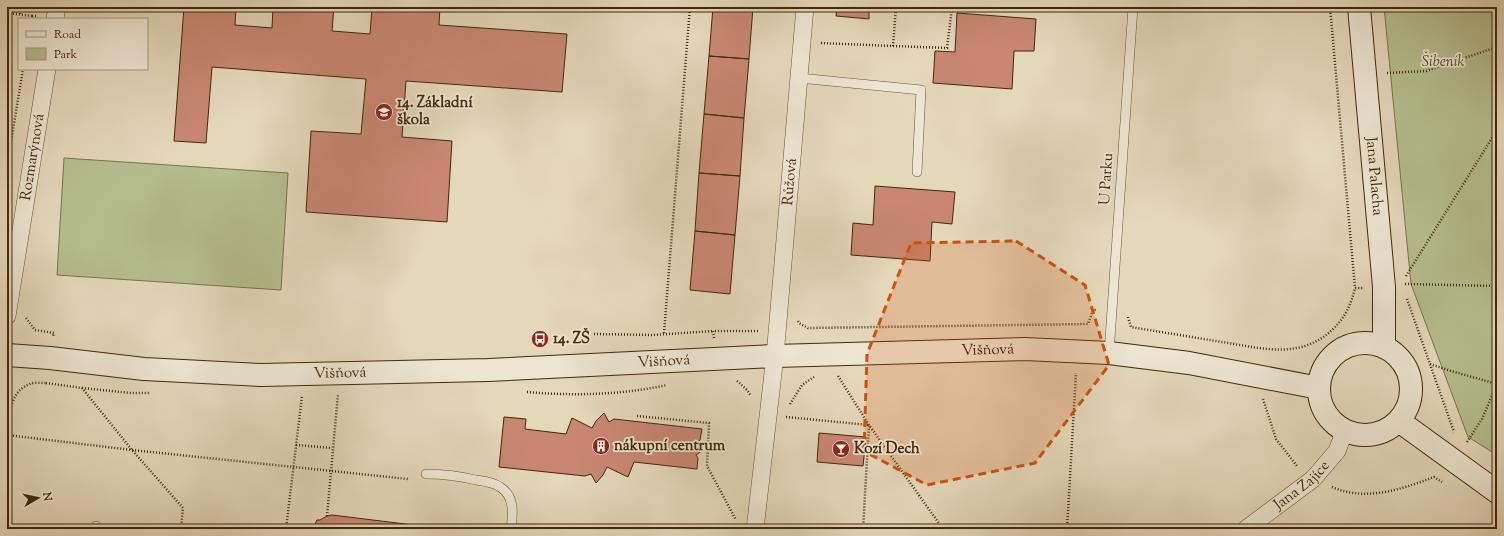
<svg xmlns="http://www.w3.org/2000/svg" width="1504" height="536" font-family="'Sorts Mill Goudy',serif">
<rect width="100%" height="100%" fill="#e4d8bb"/>
<filter id="stains"><feTurbulence type="fractalNoise" baseFrequency=".005" numOctaves="4"/><feColorMatrix values="0 0 0 0 .2 0 0 0 0 .09 0 0 0 0 .02 0 0 0 .5 -.17"/></filter>
<radialGradient id="worn" r=".72"><stop offset=".6" stop-color="#630" stop-opacity="0"/><stop offset="1" stop-color="#630" stop-opacity=".3"/></radialGradient>
<!-- green -->
<path fill="#b5be8f" stroke="#7b744c" d="M1384 7H1497V455L1468 437 1411 284Z
M64 158 288 173 281 290 57 275Z"/>
<!-- building -->
<path fill="#c98773" stroke="#412908" d="M184 7H236L235 25 272 28 273 7H334L332 31 370 34 372 7H440L439 25 567 34 562 92 406 81 402 137 452 141 447 222 306 212 311 131 361 134 366 79 212 67 206 143 174 141Z
M713 7H753L749 59 709 56Z
M837 7H869V19L836 16Z
M957 13 1036 19 1034 51H1014L1012 89 933 83 935 51 955 52Z
M7 27 11 28 8 79H7Z
M709 56 749 59 744 118 704 114Z
M704 114 744 118 740 176 699 173Z
M699 173 740 176 735 235 695 231Z
M875 186 955 192 952 224 932 222 930 261 851 255 853 223 873 225Z
M695 231 735 235 730 294 690 290Z
M604 413 609 422 614 419 702 429 700 440 697 443 703 450 696 455 698 458 697 469 634 462 628 477 607 467 603 475 596 483 591 474 585 476 499 467 504 417 526 419 525 429 566 434 572 418 592 428 596 421Z
M819 433 866 437 863 466 817 462Z
M332 515 430 527 429 529H316L314 526 317 520H320L327 516Z"/>
<g fill="none" stroke-linecap="round" stroke-linejoin="round">
<defs>
<path id="lane" d="M799 78 921 90 917 172
M1109 353 1133 7
M426 474C443 474 459 476 476 480 483 481 493 482 500 487 515 496 513 514 511 529
M95 529 96 526"/>
<g id="street">
<path d="M55 19 57 7"/>
<path id="s1" d="M7 316 47 69"/>
<path id="s2" d="M755 529 775 356 805 7"/>
<path id="s3" d="M1246 529 1313 479 1337 451 1345 430"/>
</g>
<g id="secondary">
<path id="s4" d="M1359 7 1384 287V347"/>
<circle cx="1365" cy="389" r="46"/>
<path id="s5" d="M7 355 50 358 144 369 261 375 488 370 775 356 1025 349 1109 353 1189 363 1319 388"/>
<path d="M1399 421 1497 492"/>
</g>
</defs>
<!-- lane casing -->
<use href="#lane" stroke="#6a5535" stroke-width="10"/>
<!-- street casing -->
<use href="#street" stroke="#6a5535" stroke-width="18"/>
<!-- secondary casing -->
<use href="#secondary" stroke="#412908" stroke-width="24"/>
<!-- path -->
<path stroke="#412908" stroke-width="2.5" stroke-dasharray="1 2" stroke-linecap="butt" d="M1330 7 1355 288
M7 13 32 16
M20 14V7
M32 19V16H36
M821 43 893 46 896 7
M893 46 947 48 952 8 963 9V7
M1387 73 1426 71 1497 47
M7 176 11 142 23 69
M1406 276 1497 130
M1405 284 1497 286
M1407 299 1454 432
M1128 317 1131 327C1161 332 1192 337 1222 342 1261 348 1300 360 1332 330 1345 318 1351 305 1355 288H1363
M26 318 35 330 54 333 53 336
M798 321 799 323 808 328 1088 324 1093 310H1096
M664 333 690 7
M594 334 653 335 713 331
M714 338 713 331H758
M1430 364 1451 371 1497 384
M838 376 869 425 943 529
M737 381 747 390 751 396
M46 383 82 388 132 450 183 508 181 529
M82 388 131 393H150
M527 392C573 396 621 395 667 385
M1263 399 1276 439 1297 466
M790 404 802 385 814 377
M637 416 709 423 707 466 736 520
M786 417 869 425 863 529
M7 427C10 411 11 391 30 384 34 382 41 383 46 383V382
M7 435 132 450 408 479
M1467 442 1482 419 1497 384
M296 445 332 448
M1332 487C1366 502 1402 489 1434 477L1442 482
M327 516 338 394
M286 529 302 396
M1067 529 1076 373"/>
<!-- lane -->
<use href="#lane" stroke="#ede6d3" stroke-width="9"/>
<!-- street -->
<use href="#street" stroke="#ede6d3" stroke-width="17"/>
<!-- secondary -->
<use href="#secondary" stroke="#ede6d3" stroke-width="22"/>
</g>
<!-- marked area -->
<path fill="#cf520b" fill-opacity="0.2" stroke="#cf520b" stroke-width="3" stroke-dasharray="8 5" stroke-linejoin="round" d="M1016 241 1085 285 1109 365 1035 463 927 485 864 451 867 354 911 243Z"/>
<!-- icons -->
<defs>
<symbol id="school-disc" viewBox="-11 -11 22 22"><circle r="9.5" fill="#8f2418" stroke="#ede6d3"/><path d="M0-5L7-2L0 1L-7-2ZM-4 1L0 2.5L4 1V4Q0 6-4 4Z" fill="#fff"/></symbol>
<symbol id="bus-disc" viewBox="-11 -11 22 22"><circle r="9.5" fill="#8f2418" stroke="#ede6d3"/><path d="M-5-6H5V4H4V6H2V4H-2V6H-4V4H-5ZM-3.5-4V0h7V-4ZM-3.5 1.2v1.5H-2V1.2ZM2 1.2v1.5H3.5V1.2Z" fill="#fff"/></symbol>
<symbol id="building-disc" viewBox="-11 -11 22 22"><circle r="9.5" fill="#8f2418" stroke="#ede6d3"/><path d="M-4-6H4V6H1V3H-1V6H-4ZM-2.5-4.3h1.7v1.8h-1.7ZM.8-4.3h1.7v1.8H.8ZM-2.5-1h1.7V.8h-1.7ZM.8-1h1.7V.8H.8Z" fill="#fff"/></symbol>
<symbol id="bar-disc" viewBox="-11 -11 22 22"><circle r="9.5" fill="#8f2418" stroke="#ede6d3"/><path d="M-6-5H6L.8 .8V4.5H3.5V6h-7V4.5H-.8V.8Z" fill="#fff"/></symbol>
</defs>
<g fill-rule="evenodd">
<use href="#school-disc" x="374" y="102" width="20" height="20"/>
<use href="#bus-disc" x="530" y="329" width="20" height="20"/>
<use href="#building-disc" x="591" y="436" width="20" height="20"/>
<use href="#bar-disc" x="831" y="439" width="20" height="20"/>
</g>
<g text-anchor="middle" dominant-baseline="central" stroke-width="3.5" stroke-linejoin="round" paint-order="stroke">
<!-- park labels -->
<g font-size="15" font-style="italic" fill="#584723" stroke="#ede6d3">
<text x="1443" y="62">Šibeník</text>
</g>
<!-- poi labels -->
<g font-size="15" font-weight="bold" fill="#412908" stroke="#ede6d3" text-anchor="start">
<text x="397" y="103">14. Základní<tspan x="397" dy="17">škola</tspan></text>
<text x="553" y="339">14. ZŠ</text>
<text x="614" y="446">nákupní centrum</text>
<text x="854" y="449">Kozí Dech</text>
</g>
<!-- street labels -->
<g font-size="15" fill="#412908" stroke="#ede6d3">
<text stroke="none"><textPath href="#s1" startOffset="161">Rozmarýnová</textPath></text>
<text stroke="none"><textPath href="#s4" startOffset="170">Jana Palacha</textPath></text>
<text transform="translate(1107 179) rotate(-86)">U Parku</text>
<text stroke="none"><textPath href="#s2" startOffset="349">Růžová</textPath></text>
<text stroke="none"><textPath href="#s5" startOffset="982">Višňová</textPath></text>
<text stroke="none"><textPath href="#s5" startOffset="658">Višňová</textPath></text>
<text stroke="none"><textPath href="#s5" startOffset="334">Višňová</textPath></text>
<text stroke="none"><textPath href="#s3" startOffset="71">Jana Zajíce</textPath></text>
</g>
</g>
<!-- margin -->
<rect width="1504" height="536" fill="none" stroke="#e4d8bb" stroke-width="24"/>
<rect x="8" y="8" width="1488" height="520" fill="none" stroke="#412908" stroke-width="2"/>
<rect x="12" y="12" width="1480" height="512" fill="none" stroke="#412908"/>
<!-- legend -->
<rect x="18" y="18" width="130" height="52" fill="#ede6d3" stroke="#a89a82"/>
<rect x="26" y="31" width="20" height="6" fill="#ede6d3" stroke="#a89a82"/>
<text x="54" y="38" font-size="12" fill="#412908">Road</text>
<rect x="26" y="48" width="20" height="12" fill="#b5be8f" stroke="#a89a82"/>
<text x="54" y="58" font-size="12" fill="#412908">Park</text>
<!-- north arrow -->
<g transform="translate(38 498) rotate(81)" stroke="#ede6d3" stroke-width="3" paint-order="stroke">
<path d="M0-3L7 15L0 10L-7 15Z" fill="#412908"/>
<text y="-6" font-size="11" font-weight="bold" text-anchor="middle" fill="#412908">N</text>
</g>
<rect width="100%" height="100%" filter="url(#stains)"/>
<rect width="100%" height="100%" fill="url(#worn)"/>
</svg>
